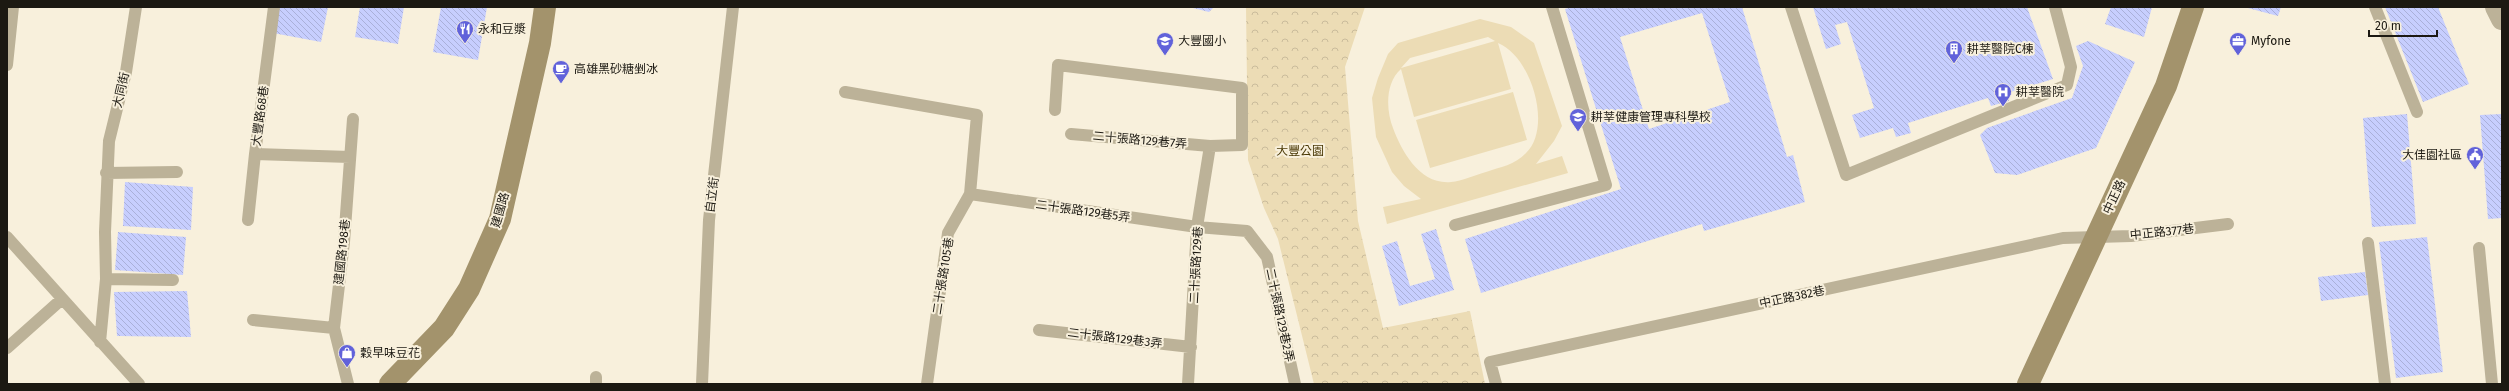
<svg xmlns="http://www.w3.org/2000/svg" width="2509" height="391" font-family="'Fira Sans','Noto Sans TC',sans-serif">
<defs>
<pattern id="park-crowns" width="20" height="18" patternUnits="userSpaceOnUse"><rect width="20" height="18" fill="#ecdcb5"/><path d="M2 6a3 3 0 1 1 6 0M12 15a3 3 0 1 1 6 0" fill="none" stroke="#cabc9b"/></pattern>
<pattern id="building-back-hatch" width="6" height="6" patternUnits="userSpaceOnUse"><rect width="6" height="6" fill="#c7cefe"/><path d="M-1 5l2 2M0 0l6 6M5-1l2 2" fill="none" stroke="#aab0d9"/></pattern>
</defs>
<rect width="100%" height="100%" fill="#f8f0dc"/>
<!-- park -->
<path fill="url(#park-crowns)" d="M1246 7H1365L1345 67 1358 221 1383 328 1470 311 1485 384H1314L1278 239 1264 208 1248 160Z"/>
<!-- pitch -->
<path fill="#ecdcb5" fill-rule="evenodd" d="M1480 19 1511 27 1534 43 1562 126 1554 141 1536 164 1562 156 1568 173 1387 224 1383 207 1421 199 1404 186 1392 172 1376 137 1372 98 1378 78 1388 54 1398 43ZM1488 37 1495 41 1401 68 1410 58ZM1498 43C1531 56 1553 127 1526 153 1515 165 1500 167 1486 172 1475 175 1462 181 1451 182 1420 185 1402 152 1393 128 1386 110 1385 83 1401 69L1414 117 1511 89Z
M1513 92 1527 140 1430 168 1416 120Z"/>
<!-- building -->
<path fill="url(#building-back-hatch)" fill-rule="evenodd" d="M278 7H328L321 42 273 33Z
M360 7H404L398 44 355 37Z
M441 7H487L478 60 433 52Z
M1189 7H1214L1209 12Z
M1572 7H1742L1787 157 1793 155 1805 202 1704 231 1702 224 1481 293 1465 239 1621 189 1565 9ZM1702 13 1730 102 1649 129 1620 37Z
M1813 7H2027L2053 79 2007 93 2009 101 1991 106 1988 98 1908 123 1911 133 1896 137 1893 128 1860 138 1852 115 1874 108 1847 22 1835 25 1841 44 1826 49Z
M2111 7H2152L2144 37 2105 24Z
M2244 7H2281L2278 16Z
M2385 7H2438L2469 84 2423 102Z
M2088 41 2135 62 2096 148 2017 175 1995 173 1980 135 1987 128 2072 98 2083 66 2076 46Z
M2407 114 2416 224 2372 227 2363 118Z
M2502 114V218L2488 219 2480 115Z
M125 182 193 187 191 230 123 226Z
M1436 229 1454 290 1399 306 1382 246 1397 241 1410 286 1435 279 1421 234Z
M118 232 186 237 183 275 115 270Z
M2427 237 2443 372 2396 378 2379 242Z
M2365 272 2368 295 2321 301 2318 277Z
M187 291 191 337 117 336 114 292Z"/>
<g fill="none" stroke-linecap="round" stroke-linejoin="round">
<!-- lane -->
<path stroke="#bcb298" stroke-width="12" d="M274 7 255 154 350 157
M1791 7 1846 175 2067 85 2071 67 2055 7
M2375 7 2417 112
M7 65 13 7
M845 92 977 115 970 194 948 233 927 384
M1055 110 1058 65 1242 88V145L1210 146 1071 134
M106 173 177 172
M970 194 1197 227 1247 231 1267 257 1295 384
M248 220 255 154
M1455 225 1606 185 1552 7
M7 237 139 384
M2368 243 2385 384
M2479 248 2492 384
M106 279 173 280
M253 320 334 328
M1039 330 1191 347
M100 342 106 279 105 232 109 141 126 72 136 7
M7 348 62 299
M348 384 334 328 344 242 353 119
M596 384V377
M702 384 709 220 733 7
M1188 384 1197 227 1210 146
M1496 384 1490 362 2063 238 2131 236 2228 224"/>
<!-- street -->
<path stroke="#bcb298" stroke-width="22" d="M2496 7 2502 19"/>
<!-- secondary -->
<path stroke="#a3936c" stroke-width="22" d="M390 384 444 328 469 289 500 219 540 43 545 7
M2028 384 2166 86 2193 7"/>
</g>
<!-- icons -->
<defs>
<symbol id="restaurant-pin" viewBox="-11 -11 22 30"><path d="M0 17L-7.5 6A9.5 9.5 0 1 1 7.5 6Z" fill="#6162da" stroke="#f8f0dc"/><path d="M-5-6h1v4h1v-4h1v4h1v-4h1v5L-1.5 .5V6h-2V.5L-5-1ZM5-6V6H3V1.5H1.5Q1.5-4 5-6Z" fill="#fff"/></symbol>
<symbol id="school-pin" viewBox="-11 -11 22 30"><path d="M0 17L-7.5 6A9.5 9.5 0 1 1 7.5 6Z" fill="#6162da" stroke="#f8f0dc"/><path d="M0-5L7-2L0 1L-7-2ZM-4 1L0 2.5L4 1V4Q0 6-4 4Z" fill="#fff"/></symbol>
<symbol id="office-pin" viewBox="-11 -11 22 30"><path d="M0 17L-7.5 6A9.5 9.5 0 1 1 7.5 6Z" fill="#6162da" stroke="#f8f0dc"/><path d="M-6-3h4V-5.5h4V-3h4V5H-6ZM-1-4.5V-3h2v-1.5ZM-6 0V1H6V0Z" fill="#fff"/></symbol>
<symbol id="building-pin" viewBox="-11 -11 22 30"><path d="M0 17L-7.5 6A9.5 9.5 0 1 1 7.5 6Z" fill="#6162da" stroke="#f8f0dc"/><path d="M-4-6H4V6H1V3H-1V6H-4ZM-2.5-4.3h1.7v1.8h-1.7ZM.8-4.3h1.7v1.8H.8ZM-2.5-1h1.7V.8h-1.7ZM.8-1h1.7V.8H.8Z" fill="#fff"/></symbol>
<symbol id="cafe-pin" viewBox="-11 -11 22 30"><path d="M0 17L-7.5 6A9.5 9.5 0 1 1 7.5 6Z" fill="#6162da" stroke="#f8f0dc"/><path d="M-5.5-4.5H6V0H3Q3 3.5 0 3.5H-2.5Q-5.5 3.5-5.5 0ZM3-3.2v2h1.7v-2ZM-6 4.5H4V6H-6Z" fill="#fff"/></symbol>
<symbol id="hospital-pin" viewBox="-11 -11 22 30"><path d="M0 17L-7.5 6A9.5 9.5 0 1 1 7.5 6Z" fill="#6162da" stroke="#f8f0dc"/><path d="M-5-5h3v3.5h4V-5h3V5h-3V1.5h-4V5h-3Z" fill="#fff"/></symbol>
<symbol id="university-pin" viewBox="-11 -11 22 30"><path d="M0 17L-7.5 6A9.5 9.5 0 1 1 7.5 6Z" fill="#6162da" stroke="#f8f0dc"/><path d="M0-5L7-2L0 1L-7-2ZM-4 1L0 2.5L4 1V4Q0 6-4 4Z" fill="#fff"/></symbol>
<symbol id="civic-pin" viewBox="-11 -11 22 30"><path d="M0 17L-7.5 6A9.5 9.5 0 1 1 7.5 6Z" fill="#6162da" stroke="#f8f0dc"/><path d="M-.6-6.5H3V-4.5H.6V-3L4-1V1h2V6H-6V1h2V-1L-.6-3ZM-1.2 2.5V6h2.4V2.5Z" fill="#fff"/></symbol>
<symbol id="shop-pin" viewBox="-11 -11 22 30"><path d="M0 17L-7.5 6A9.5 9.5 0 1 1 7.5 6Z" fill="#6162da" stroke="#f8f0dc"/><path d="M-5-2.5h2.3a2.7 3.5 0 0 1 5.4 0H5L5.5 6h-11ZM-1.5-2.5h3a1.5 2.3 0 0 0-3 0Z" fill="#fff"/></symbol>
</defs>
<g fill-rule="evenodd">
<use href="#restaurant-pin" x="455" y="19" width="20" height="27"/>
<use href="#school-pin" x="1155" y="31" width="20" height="27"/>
<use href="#office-pin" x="2228" y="31" width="20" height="27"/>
<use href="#building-pin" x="1944" y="39" width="20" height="27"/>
<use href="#cafe-pin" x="551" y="59" width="20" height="27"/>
<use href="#hospital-pin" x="1993" y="82" width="20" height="27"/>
<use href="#university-pin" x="1568" y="107" width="20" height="27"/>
<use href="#civic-pin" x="2465" y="145" width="20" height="27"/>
<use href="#shop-pin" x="337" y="343" width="20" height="27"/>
</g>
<g text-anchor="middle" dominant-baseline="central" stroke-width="4" stroke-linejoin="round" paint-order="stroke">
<!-- poi labels -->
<g font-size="12" fill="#1c1912" stroke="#f8f0dc" text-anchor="start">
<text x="478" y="29">永和豆漿</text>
<text x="1178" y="41">大豐國小</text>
<text x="2251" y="41">Myfone</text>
<text x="1967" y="49">耕莘醫院C棟</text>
<text x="574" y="69">高雄黑砂糖剉冰</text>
<text x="2016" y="92">耕莘醫院</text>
<text x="1591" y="117">耕莘健康管理專科學校</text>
<text x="2462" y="155" text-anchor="end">大佳園社區</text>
<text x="360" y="353">穀早味豆花</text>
</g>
<!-- street labels -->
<g font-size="12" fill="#1c1912" stroke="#f8f0dc">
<text transform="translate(121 90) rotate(-77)">大同街</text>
<text transform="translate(260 116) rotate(-82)">大豐路68巷</text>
<text transform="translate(1140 140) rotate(5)">二十張路129巷7弄</text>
<text transform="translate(712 195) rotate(-83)">自立街</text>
<text transform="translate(2114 197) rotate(-65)">中正路</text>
<text transform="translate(500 210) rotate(-74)">建國路</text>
<text transform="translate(1083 211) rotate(8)">二十張路129巷5弄</text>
<text transform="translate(2162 232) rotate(-6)">中正路377巷</text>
<text transform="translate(342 252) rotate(-84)">建國路198巷</text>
<text transform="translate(1196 265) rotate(-87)">二十張路129巷</text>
<text transform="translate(943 276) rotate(-81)">二十張路105巷</text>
<text transform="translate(1792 297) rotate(-12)">中正路382巷</text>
<text transform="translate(1280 315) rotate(78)">二十張路129巷2弄</text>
<text transform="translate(1115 338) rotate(7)">二十張路129巷3弄</text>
</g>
<!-- park labels -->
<g font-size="12" fill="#4a3906" stroke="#f8f0dc">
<text x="1300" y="151">大豐公園</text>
</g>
</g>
<!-- border -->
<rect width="2509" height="391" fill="none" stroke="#1c1912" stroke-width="16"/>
<!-- scale -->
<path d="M2369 30v6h68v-6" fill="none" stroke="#1c1912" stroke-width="2"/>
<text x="2375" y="30" font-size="12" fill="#1c1912" stroke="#f8f0dc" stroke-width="3" paint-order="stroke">20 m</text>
</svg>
